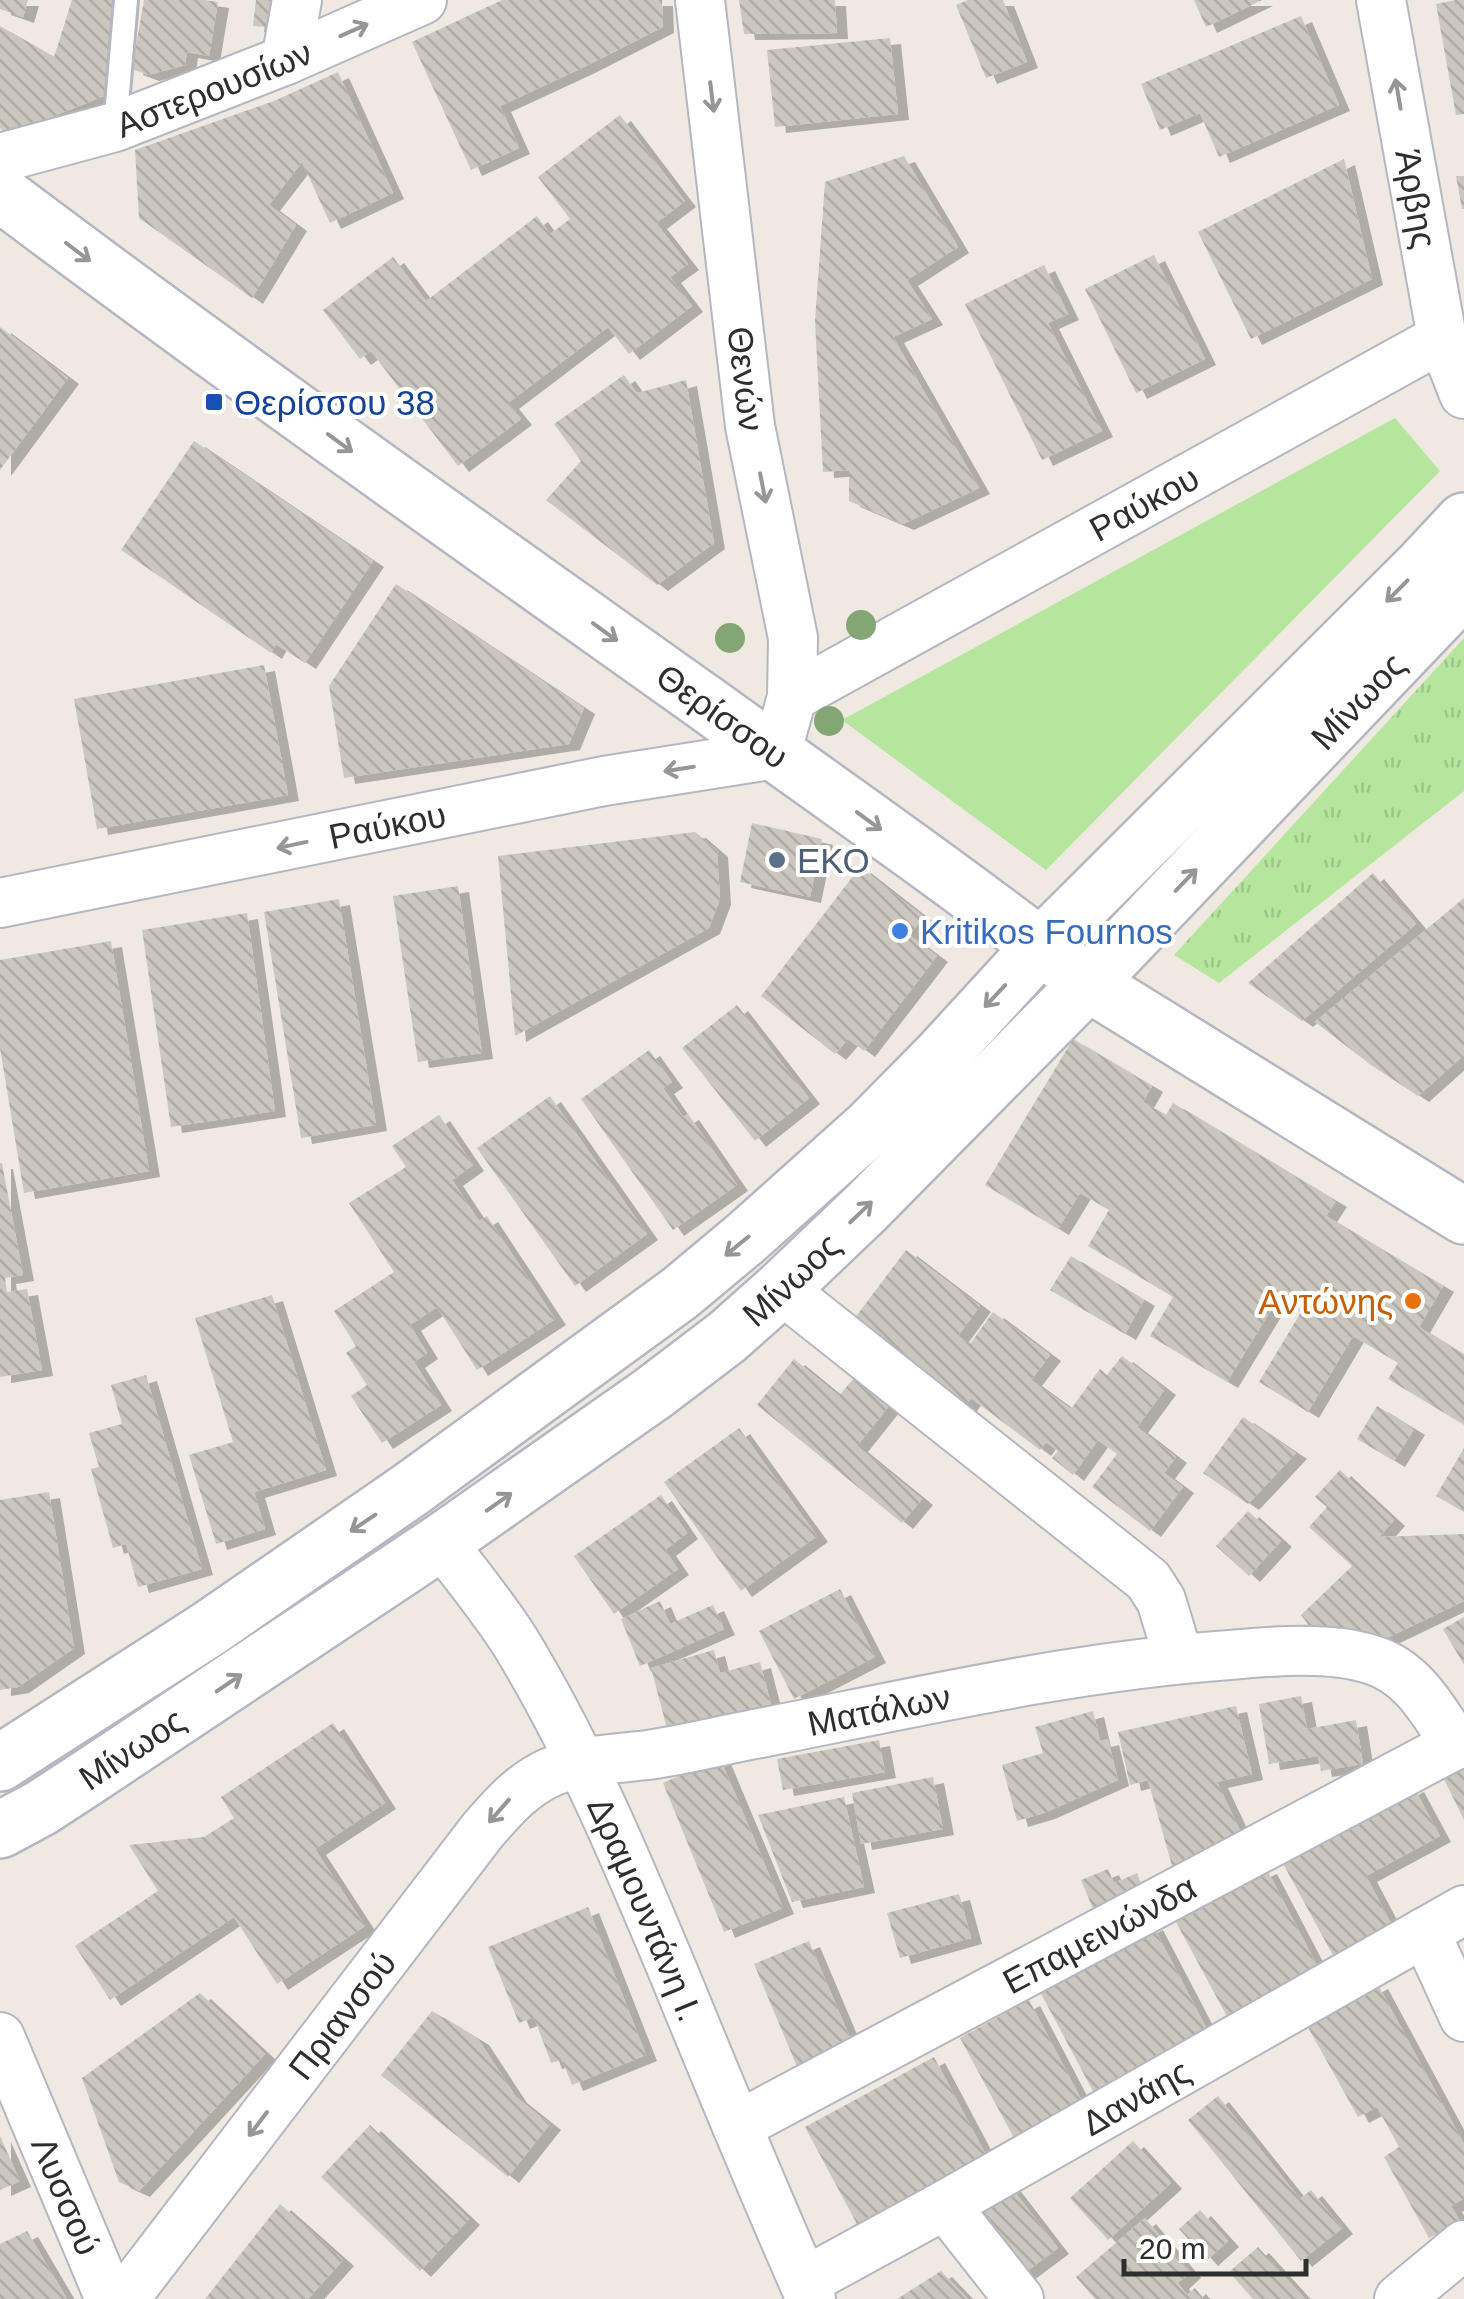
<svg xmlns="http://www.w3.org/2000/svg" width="1464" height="2299" font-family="Helvetica,sans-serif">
<defs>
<pattern id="grass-tufts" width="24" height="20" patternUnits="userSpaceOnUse" patternTransform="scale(2.5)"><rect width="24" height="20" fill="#b6e59e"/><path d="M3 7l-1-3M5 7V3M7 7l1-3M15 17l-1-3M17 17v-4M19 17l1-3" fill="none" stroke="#9dc588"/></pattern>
<pattern id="building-back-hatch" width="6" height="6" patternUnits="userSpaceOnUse" patternTransform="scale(2.5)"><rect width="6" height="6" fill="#cbc7bf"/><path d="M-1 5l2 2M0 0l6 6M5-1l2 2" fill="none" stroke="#afaba4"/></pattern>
<filter id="shadow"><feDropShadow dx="11" dy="6" stdDeviation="0" flood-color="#0004"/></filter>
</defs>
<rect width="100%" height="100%" fill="#efe9e1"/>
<!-- grass -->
<path fill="url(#grass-tufts)" d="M1464 638V791L1219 983 1174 955Z"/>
<!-- park -->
<path fill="#b6e59e" d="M1395 418 1440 471 1046 870 842 720Z"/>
<!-- building -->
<path fill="url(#building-back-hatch)" filter="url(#shadow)" d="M0 0H28L23 17 0 9Z
M72 0H116L104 96 49 118 14 139 0 128V26L54 57Z
M144 0H205L218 2 209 56 187 52 185 65 148 75 132 69Z
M256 0H279L277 28 253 26Z
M502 0H662L663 27 582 68 500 106 519 148 471 170 412 42Z
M739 0H835L837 33 744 34Z
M968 0H1003L1027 62 986 78 956 5Z
M1194 0H1262L1206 27Z
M1456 0H1464V114L1456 115 1436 4Z
M1301 16 1339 105 1219 157 1200 113 1160 130 1141 84Z
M890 38 898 114 775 127 767 50Z
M338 72 393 193 330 223 302 162 269 205 296 225 252 298 139 218 135 150 274 101Z
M620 115 685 201 656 223 688 264 670 277 692 306 629 354 608 327 508 403 521 419 458 466 371 351 360 359 323 310 393 257 426 301 537 216 550 234 570 219 538 177Z
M904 156 958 247 907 280 932 319 893 337 979 488 903 524 849 501V470L823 472 815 321 825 182Z
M1344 159 1372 279 1251 339 1198 232Z
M1456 176H1464V209H1462Z
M1154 255 1205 359 1136 393 1085 289Z
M1044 265 1068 314 1048 323 1102 431 1042 460 965 304Z
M0 327 68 378 0 470Z
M624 375 637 393 686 380 714 543 657 585 546 500 581 461 554 424Z
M194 441 373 561 305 663 276 644 271 653 121 550Z
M396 584 584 708 569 744 344 778 329 686Z
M264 665 288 795 97 829 74 699Z
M752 823 822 839 810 897 740 882Z
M695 832 717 851 720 899 709 928 515 1036 498 856Z
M860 867 924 917 909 935 937 956 864 1051 848 1039 835 1054 761 996Z
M1373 873 1416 924 1302 1021 1248 983Z
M458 886 482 1053 418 1062 393 896Z
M1464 898V1055L1418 1096 1371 1065 1315 1022Z
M339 899 376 1125 301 1138 264 912Z
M247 913 275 1111 171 1127 142 930Z
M111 941 149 1171 24 1193 0 1048V960Z
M737 1005 809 1098 755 1141 682 1048Z
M1073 1039 1152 1086 1143 1102 1166 1115 1173 1103 1336 1201 1326 1216 1443 1286 1419 1327 1464 1355V1425L1388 1379 1398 1363 1353 1336 1308 1412 1259 1382 1301 1312 1278 1298 1227 1382 1150 1336 1173 1297 1088 1246 1109 1210 1080 1193 1058 1229 985 1185Z
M649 1050 672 1082 663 1088 683 1117 688 1114 737 1185 673 1230 581 1099Z
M550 1096 647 1234 575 1286 477 1148Z
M439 1115 473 1165 452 1180 479 1221 487 1216 555 1319 477 1370 437 1307 410 1325 427 1353 414 1362 441 1405 382 1443 351 1396 367 1385 346 1353 356 1346 334 1311 394 1272 349 1203 406 1167 392 1146Z
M0 1163H2L23 1275 5 1278 7 1292 27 1289 42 1370 0 1377Z
M906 1250 980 1306 958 1336 970 1344 993 1312 1050 1355 1031 1380 1071 1409 1100 1369 1107 1375 1122 1356 1165 1389 1137 1427 1176 1457 1164 1473 1183 1487 1150 1531 1092 1487 1117 1454 1098 1440 1073 1475 1052 1458 1058 1451 1046 1442 1040 1450 971 1398 964 1408 851 1323Z
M1071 1256 1144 1300 1125 1334 1050 1290Z
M272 1295 326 1470 254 1492 265 1529 216 1544 189 1455 233 1442 195 1318Z
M794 1359 839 1396 857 1374 892 1402 857 1446 922 1499 902 1523 757 1405Z
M146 1375 202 1569 138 1587 126 1544 113 1548 91 1469 99 1467 89 1433 122 1424 111 1385Z
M1377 1406 1414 1429 1394 1461 1357 1439Z
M1243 1417 1296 1453 1248 1504 1203 1473Z
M739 1428 817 1536 741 1591 664 1482Z
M1464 1448V1512L1436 1496Z
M1340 1470 1394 1520 1379 1537 1464 1534V1601L1389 1637 1321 1642 1301 1615 1352 1566 1309 1527 1327 1507 1315 1497Z
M49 1492 74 1648 18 1687 0 1690V1500Z
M661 1495 687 1533 665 1550 678 1569 614 1614 574 1556Z
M1248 1511 1281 1541 1249 1576 1216 1546Z
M840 1589 875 1657 794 1699 759 1631Z
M660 1601 670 1624 713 1605 724 1629 640 1666 621 1619Z
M1464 1617V1665L1443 1629Z
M714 1650 720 1673 760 1662 773 1712 670 1740 651 1668Z
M1301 1696 1307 1729 1356 1720 1363 1764 1321 1771 1318 1756 1269 1764 1259 1704Z
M1236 1706 1252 1774 1217 1782 1242 1835 1172 1866 1148 1780 1130 1785 1118 1732Z
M1093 1711 1100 1741 1108 1739 1118 1780 1044 1813 1017 1821 1002 1765 1043 1753 1035 1727Z
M333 1723 385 1803 315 1849 365 1926 277 1984 234 1917 110 2000 75 1946 158 1891 129 1845 204 1837 234 1818 221 1797Z
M879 1740 885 1772 783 1790 777 1759Z
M1464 1756V1820L1439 1769Z
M720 1758 783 1908 724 1932 663 1783Z
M933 1777 943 1829 861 1844 852 1793Z
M1413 1786 1440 1836 1366 1876 1394 1929 1336 1961 1280 1858Z
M844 1797 864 1887 792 1902 758 1815Z
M1266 1868 1321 1973 1230 2022 1170 1911Z
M1108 1869 1114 1883 1137 1873 1146 1896 1096 1916 1081 1880Z
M959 1894 971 1938 900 1958 887 1913Z
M588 1907 646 2055 572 2085 562 2060 551 2063 534 2017 519 2023 488 1947Z
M1152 1924 1209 2033 1095 2095 1037 1986Z
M809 1941 853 2045 798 2069 754 1964Z
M1377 1983 1464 2144V2198L1451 2206 1460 2221 1429 2238 1384 2157 1399 2147 1377 2107 1358 2117 1305 2022Z
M200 1993 265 2054 139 2191 119 2182 82 2078Z
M1029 2000 1082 2101 1014 2138 960 2038Z
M432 2011 478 2039 516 2097 550 2124 508 2177 381 2075Z
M934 2057 987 2157 858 2226 805 2127Z
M1218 2096 1300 2199 1311 2190 1342 2228 1301 2261 1188 2120Z
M370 2125 469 2219 420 2271 321 2177Z
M0 2136 20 2181 0 2190Z
M1133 2141 1171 2183 1108 2240 1070 2198Z
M1008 2183 1058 2248 1019 2277 970 2212Z
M280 2204 343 2260 308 2299H205Z
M1200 2210 1228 2241 1207 2260 1179 2229Z
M1145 2218 1190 2272 1178 2283 1187 2295 1195 2288 1204 2299H1095L1076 2277Z
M27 2231 67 2299H0V2244Z
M1258 2247 1305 2299H1253L1229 2272Z
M941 2271 968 2299H897Z"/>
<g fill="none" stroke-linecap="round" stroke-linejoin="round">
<defs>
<path id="lane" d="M115 127 126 0"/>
<g id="street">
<path id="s1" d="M1381 0 1442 338 1464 394"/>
<path d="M286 60 297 0"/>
<path id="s2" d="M0 158 115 127 286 60 422 0"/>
<path id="s3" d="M792 697 1442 338"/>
<path id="s4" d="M0 903 604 781 776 754 792 697 793 638 750 426 700 0"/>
<path d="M781 1289 1148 1580 1161 1600 1179 1659"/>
<path id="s5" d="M441 1542C466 1574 492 1606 514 1640 579 1746 627 1861 675 1976 719 2084 764 2192 811 2299"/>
<path d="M1425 1932 1464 2017"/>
<path id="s6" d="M0 2037 110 2299"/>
<path id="s7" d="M737 2126 1464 1740"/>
<path d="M945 2205 1019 2299"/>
<path id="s8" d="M804 2282 945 2205 1464 1910"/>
<path id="s9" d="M124 2299 483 1830C504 1806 522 1785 551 1772 583 1759 615 1759 648 1755 675 1751 703 1745 730 1739 896 1707 1062 1667 1230 1655 1274 1651 1331 1646 1373 1660 1414 1673 1434 1712 1456 1745"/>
<path d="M1399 2299 1464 2245"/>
</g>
<g id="secondary">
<path id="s10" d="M0 193C231 367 468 534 704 702 832 794 963 885 1088 983L1464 1216"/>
<path d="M0 1763 210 1628 410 1490 680 1293 747 1237 870 1127 942 1054 1041 946 1423 565 1464 521"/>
<path id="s11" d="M0 1830 41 1808 87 1778 441 1542 652 1394 727 1337 781 1289 867 1207 1088 983 1464 589"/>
</g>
</defs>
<!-- lane casing -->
<use href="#lane" stroke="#b4b7c1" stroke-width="28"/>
<!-- street casing -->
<use href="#street" stroke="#b4b7c1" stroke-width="52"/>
<!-- secondary casing -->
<use href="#secondary" stroke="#b4b7c1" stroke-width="60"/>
<!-- lane -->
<use href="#lane" stroke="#fff" stroke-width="22"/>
<!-- street -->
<use href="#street" stroke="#fff" stroke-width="48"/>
<!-- secondary -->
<use href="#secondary" stroke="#fff" stroke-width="55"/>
</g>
<!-- trees -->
<g fill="#84a574">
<circle cx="861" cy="625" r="15"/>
<circle cx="730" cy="638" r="15"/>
<circle cx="829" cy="721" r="15"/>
</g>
<!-- one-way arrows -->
<defs><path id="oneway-shaft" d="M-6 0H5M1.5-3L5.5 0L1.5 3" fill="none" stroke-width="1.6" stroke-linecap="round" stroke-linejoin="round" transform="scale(2.5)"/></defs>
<g stroke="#969696">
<use href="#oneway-shaft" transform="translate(354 30) rotate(-24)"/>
<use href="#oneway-shaft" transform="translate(1398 94) rotate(-100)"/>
<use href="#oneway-shaft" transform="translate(712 97) rotate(83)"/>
<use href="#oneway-shaft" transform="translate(78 252) rotate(37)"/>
<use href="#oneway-shaft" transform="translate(340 443) rotate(36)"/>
<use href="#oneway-shaft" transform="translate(763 488) rotate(79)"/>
<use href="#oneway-shaft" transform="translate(1397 591) rotate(135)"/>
<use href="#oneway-shaft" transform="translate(605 632) rotate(36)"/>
<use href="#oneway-shaft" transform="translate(679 769) rotate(171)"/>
<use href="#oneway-shaft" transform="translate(869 821) rotate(36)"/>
<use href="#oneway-shaft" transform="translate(292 845) rotate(168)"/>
<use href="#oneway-shaft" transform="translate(1186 880) rotate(-46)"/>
<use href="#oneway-shaft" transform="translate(995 996) rotate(133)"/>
<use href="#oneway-shaft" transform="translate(861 1212) rotate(-44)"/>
<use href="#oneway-shaft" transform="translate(737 1246) rotate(141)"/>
<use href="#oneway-shaft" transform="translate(499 1502) rotate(-35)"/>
<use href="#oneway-shaft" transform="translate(363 1523) rotate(146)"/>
<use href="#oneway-shaft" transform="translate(229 1683) rotate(-34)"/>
<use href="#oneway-shaft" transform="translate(499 1811) rotate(131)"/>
<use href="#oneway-shaft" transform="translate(258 2124) rotate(127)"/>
</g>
<!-- markers -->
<rect fill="#1a4fb4" stroke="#fff" stroke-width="4" x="204" y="392" width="20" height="20" rx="5"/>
<circle fill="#5c6f8a" stroke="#fff" stroke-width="4" cx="777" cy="860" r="10"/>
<circle fill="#3f7fe0" stroke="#fff" stroke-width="4" cx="900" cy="931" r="10"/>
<circle fill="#e8710a" stroke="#fff" stroke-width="4" cx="1413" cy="1301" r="10"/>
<g text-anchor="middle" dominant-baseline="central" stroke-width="8" stroke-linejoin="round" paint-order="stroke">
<!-- street labels -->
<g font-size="35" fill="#2e2e2e" stroke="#fff">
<text stroke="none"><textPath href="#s2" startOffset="225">Αστερουσίων</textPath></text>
<text stroke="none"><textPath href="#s1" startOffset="202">Άρβης</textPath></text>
<text transform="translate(746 379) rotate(83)">Θενών</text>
<text stroke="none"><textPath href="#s3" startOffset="402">Ραύκου</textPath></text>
<text stroke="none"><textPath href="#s11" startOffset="1775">Μίνωος</textPath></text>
<text stroke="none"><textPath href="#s10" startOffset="892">Θερίσσου</textPath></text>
<text stroke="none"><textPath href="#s4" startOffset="395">Ραύκου</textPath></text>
<text stroke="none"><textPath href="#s11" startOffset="965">Μίνωος</textPath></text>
<text stroke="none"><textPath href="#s9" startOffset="1015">Ματάλων</textPath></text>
<text stroke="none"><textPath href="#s11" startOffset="155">Μίνωος</textPath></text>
<text stroke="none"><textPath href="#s5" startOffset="422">Δραμουντάνη Ι.</textPath></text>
<text stroke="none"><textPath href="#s7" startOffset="410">Επαμεινώνδα</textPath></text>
<text stroke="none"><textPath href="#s9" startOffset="358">Πριανσού</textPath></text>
<text stroke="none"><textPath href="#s8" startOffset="380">Δανάης</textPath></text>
<text stroke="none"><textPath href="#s6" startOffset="172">Λυσσού</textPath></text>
</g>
<!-- transit labels -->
<g font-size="35" fill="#164399" stroke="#fff" text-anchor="start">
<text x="234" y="402">Θερίσσου 38</text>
</g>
<!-- service labels -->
<g font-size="35" fill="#4e5e75" stroke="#fff" text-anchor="start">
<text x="797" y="860">ΕΚΟ</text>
</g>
<!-- shop labels -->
<g font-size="35" fill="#366cbe" stroke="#fff" text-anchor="start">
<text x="920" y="931">Kritikos Fournos</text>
</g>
<!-- food labels -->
<g font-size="35" fill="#c56008" stroke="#fff" text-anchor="end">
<text x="1393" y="1301">Αντώνης</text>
</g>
</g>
<!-- scale -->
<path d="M1124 2259v15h182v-15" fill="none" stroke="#2e2e2e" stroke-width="5"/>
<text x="1139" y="2259" font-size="30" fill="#2e2e2e" stroke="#ffffff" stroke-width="8" paint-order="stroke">20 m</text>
</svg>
